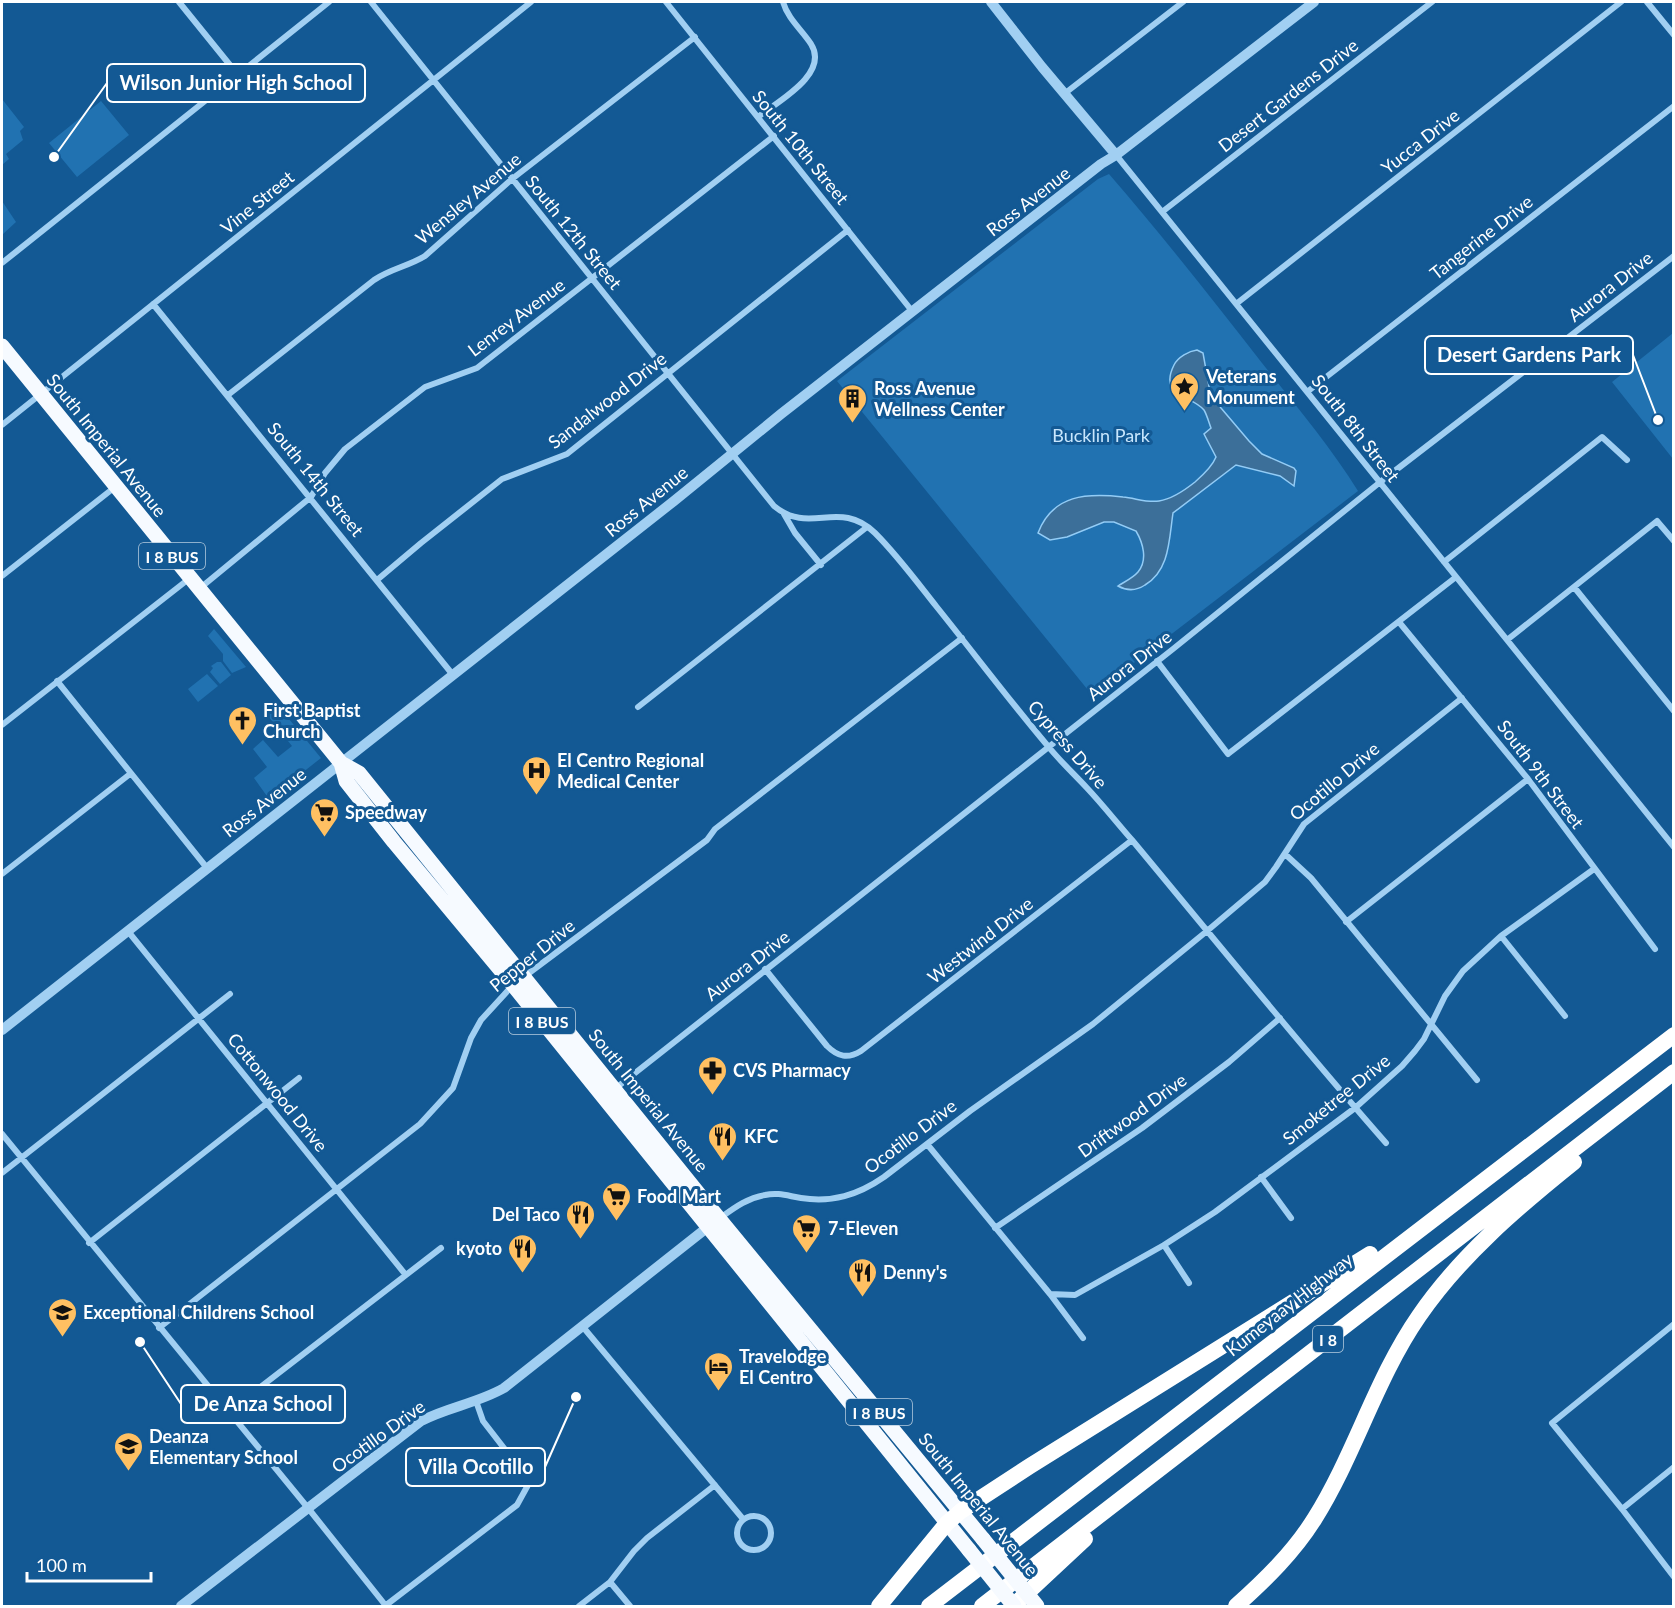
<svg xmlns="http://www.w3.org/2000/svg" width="1675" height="1608" font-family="Lato,sans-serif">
<rect width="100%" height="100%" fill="#135994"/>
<!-- green -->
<path fill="#2172b1" d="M2 99 24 127 20 131 23 140 6 154 9 159 2 165Z
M101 101 129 135 77 177 49 143Z
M1109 174C1162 235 1212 299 1262 363 1295 405 1330 446 1358 491L1092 695 837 381 1098 179Z
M2 201 16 222 2 235Z
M1673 333V459L1612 382Z
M214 629 246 667 232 673 223 661V654L208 636Z
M217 662H221L231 675 220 684 210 672 213 668 211 666Z
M207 674 218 686 198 702 188 689Z
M275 702 321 758 269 799 254 778 267 767 253 749 263 740 278 757 292 746 264 711Z"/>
<!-- water -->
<path fill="#3c6f99" stroke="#93ccf6" stroke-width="1.5" d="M1197 350 1203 353 1210 392 1221 408 1249 441 1262 454 1294 468 1296 471 1294 486 1280 476 1236 465 1173 513C1169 539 1170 570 1145 585 1136 591 1127 591 1118 586 1124 582 1133 578 1138 572 1148 560 1143 543 1136 531L1114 522H1104L1067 537 1050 540 1038 533C1053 494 1087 493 1123 497 1135 498 1147 503 1159 501 1172 499 1185 490 1195 482 1203 475 1212 467 1216 457L1204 434 1211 428C1209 423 1207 415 1204 410 1192 395 1158 397 1174 365 1178 357 1189 351 1197 350Z"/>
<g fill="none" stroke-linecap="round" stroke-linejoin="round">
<!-- minor -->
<path stroke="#a1cff2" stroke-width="6" d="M179 2 238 75
M371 2 774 506C810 536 839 498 875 533 897 555 917 582 936 606 973 652 1009 700 1047 745 1059 760 1074 774 1087 788 1103 805 1117 823 1132 840 1216 941 1299 1044 1386 1143
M666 2 912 311
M1647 2 1674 35
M1064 94 1183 2
M758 117C777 102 830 74 811 44 801 29 788 19 783 2
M1116 155 1674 847
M1162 212 1432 2
M2 263 329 2
M153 304 453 675
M1236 304 1621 2
M1307 392 1674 106
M228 395 374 280C390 269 409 266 425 256L512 179 695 37
M2 425 531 2
M784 514 795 533 821 565
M1444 562 1602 437 1627 460
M2 576 115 487
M377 580 421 543 502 479 567 454 848 230
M1574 587 1674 711
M199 589 311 497 325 473 345 449 425 387 477 368 774 136
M1399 622 1528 779 1655 949
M1507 640 1657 521 1674 541
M1157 661 1228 754 1456 577
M57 681 207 868
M638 707 867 527
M2 725 190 578
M1285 854 1311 878 1477 1080
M2 874 130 774
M1346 922 1528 779
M127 930 405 1274
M1501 936 1565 1016
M765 969 827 1046C838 1057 848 1059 861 1051L1132 840
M525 976 707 840 715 829 962 638
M616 1088 1173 649 1379 483 1674 256
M2 1134 308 1508 386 1606
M927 1144 1050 1294 1083 1338
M2 1173 230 994
M1261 1177 1291 1218
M720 1218C734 1208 747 1198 765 1195 778 1192 788 1196 801 1198 832 1203 858 1195 884 1177L970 1111 1093 1024 1207 931 1265 882 1276 867 1304 824 1462 698
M995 1228 1142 1128 1229 1062 1280 1018
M89 1243 299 1078
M1164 1245 1189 1283
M1050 1294 1075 1295 1164 1245 1215 1212 1355 1108 1402 1066 1415 1051 1424 1039 1445 996 1463 971 1501 936 1594 869
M1674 1324 1552 1423 1622 1509 1674 1577
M583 1327 743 1519
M159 1328 420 1124 453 1088 471 1038 481 1020 512 986
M228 1412 441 1248
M1622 1509 1674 1467
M737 1533a17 17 0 1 1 34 0a17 17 0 1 1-34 0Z
M610 1582 630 1606
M385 1606 517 1505 528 1485 521 1470 483 1421 476 1401
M579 1606 610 1582 634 1551 647 1538 715 1485"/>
<!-- tertiary -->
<path stroke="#a1cff2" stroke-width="10" d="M991 2 1042 67 1116 155
M2 1030 674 501 781 414 1101 164 1116 155 1314 2
M181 1606 421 1421C448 1407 478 1403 504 1388L713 1223"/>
<!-- trunk -->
<path stroke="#f6faff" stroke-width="15" d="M2 346 341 763 346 781 394 842 513 985 969 1550
M341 763 359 773 702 1198 983 1539"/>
<!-- motorway -->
<path stroke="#fff" stroke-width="16" d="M879 1606 947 1523 961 1511 1030 1466 1370 1254
M929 1606 1674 1035
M982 1606 1674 1072
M1013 1606 1085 1539
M1236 1606C1265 1580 1294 1552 1315 1518 1355 1454 1376 1378 1419 1316 1460 1256 1518 1207 1574 1162"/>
<!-- trunk-bridge -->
<path stroke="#f6faff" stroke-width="15" d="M983 1539 1037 1606
M969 1550 1014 1606"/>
</g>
<!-- icons -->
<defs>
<symbol id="sight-pin" viewBox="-11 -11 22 30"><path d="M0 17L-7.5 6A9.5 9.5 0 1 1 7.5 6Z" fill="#ffc062" stroke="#135994"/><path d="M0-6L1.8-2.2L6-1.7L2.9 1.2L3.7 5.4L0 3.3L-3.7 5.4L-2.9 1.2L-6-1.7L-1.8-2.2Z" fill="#111"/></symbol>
<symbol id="building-pin" viewBox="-11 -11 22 30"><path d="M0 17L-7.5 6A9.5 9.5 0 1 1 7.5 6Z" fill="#ffc062" stroke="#135994"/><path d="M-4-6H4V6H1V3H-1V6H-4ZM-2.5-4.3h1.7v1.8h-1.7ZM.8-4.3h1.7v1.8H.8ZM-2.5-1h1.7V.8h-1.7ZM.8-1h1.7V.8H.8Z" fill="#111"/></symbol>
<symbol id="church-pin" viewBox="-11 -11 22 30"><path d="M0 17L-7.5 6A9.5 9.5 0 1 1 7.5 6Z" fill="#ffc062" stroke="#135994"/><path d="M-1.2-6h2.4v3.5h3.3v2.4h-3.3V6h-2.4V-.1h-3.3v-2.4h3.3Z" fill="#111"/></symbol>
<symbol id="hospital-pin" viewBox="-11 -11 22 30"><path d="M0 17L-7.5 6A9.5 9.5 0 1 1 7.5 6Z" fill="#ffc062" stroke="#135994"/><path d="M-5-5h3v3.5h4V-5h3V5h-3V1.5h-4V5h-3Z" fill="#111"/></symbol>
<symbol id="supermarket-pin" viewBox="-11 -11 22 30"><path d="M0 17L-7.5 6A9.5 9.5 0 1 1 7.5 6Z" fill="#ffc062" stroke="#135994"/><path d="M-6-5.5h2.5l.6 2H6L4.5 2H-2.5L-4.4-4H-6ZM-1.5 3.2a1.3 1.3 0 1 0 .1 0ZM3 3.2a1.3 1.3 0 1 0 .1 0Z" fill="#111"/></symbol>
<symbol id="pharmacy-pin" viewBox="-11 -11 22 30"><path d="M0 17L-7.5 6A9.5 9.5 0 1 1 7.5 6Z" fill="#ffc062" stroke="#135994"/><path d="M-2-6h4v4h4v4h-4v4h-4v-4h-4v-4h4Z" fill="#111"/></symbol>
<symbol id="restaurant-pin" viewBox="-11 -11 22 30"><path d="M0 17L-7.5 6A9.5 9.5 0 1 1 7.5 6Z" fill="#ffc062" stroke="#135994"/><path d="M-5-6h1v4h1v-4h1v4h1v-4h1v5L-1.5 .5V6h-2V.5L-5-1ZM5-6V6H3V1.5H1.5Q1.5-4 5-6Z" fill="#111"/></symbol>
<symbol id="school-pin" viewBox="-11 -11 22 30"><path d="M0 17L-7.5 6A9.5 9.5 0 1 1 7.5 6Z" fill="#ffc062" stroke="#135994"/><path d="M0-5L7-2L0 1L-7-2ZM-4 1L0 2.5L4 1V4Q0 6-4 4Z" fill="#111"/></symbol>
<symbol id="hotel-pin" viewBox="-11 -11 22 30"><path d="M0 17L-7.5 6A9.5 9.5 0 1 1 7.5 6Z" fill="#ffc062" stroke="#135994"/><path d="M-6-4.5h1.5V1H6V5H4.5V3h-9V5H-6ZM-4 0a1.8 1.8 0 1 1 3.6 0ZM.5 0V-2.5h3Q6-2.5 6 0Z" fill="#111"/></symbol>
</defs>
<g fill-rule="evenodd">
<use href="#sight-pin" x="1168" y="370" width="33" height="45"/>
<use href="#building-pin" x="836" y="382" width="33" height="45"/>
<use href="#church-pin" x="226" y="704" width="33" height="45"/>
<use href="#hospital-pin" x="520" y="754" width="33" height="45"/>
<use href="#supermarket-pin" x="308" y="796" width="33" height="45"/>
<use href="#pharmacy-pin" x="696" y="1054" width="33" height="45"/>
<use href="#restaurant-pin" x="706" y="1120" width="33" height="45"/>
<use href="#supermarket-pin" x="600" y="1180" width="33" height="45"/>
<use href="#restaurant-pin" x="564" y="1198" width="33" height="45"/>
<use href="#supermarket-pin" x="790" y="1212" width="33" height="45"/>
<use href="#restaurant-pin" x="506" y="1232" width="33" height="45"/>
<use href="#restaurant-pin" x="846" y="1256" width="33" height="45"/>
<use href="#school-pin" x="46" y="1296" width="33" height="45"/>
<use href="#hotel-pin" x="702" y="1350" width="33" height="45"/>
<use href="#school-pin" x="112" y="1430" width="33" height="45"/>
</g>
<g text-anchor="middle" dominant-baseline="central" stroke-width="6" stroke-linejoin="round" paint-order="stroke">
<!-- shield labels -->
<g fill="#135994" stroke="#b8cddf" stroke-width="1.5">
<rect x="139" y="543" width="66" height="26" rx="4.5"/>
<rect x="509" y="1008" width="66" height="26" rx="4.5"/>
<rect x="1313" y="1326" width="30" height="26" rx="4.5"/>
<rect x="846" y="1399" width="66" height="26" rx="4.5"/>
</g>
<g font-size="16" font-weight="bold" fill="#fff">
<text x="172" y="556">I 8 BUS</text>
<text x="542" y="1021">I 8 BUS</text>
<text x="1328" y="1339">I 8</text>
<text x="879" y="1412">I 8 BUS</text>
</g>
<!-- street labels -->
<g font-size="18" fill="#fff" stroke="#135994">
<text transform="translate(1288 95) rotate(-38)">Desert Gardens Drive</text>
<text transform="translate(1420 141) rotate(-38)">Yucca Drive</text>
<text transform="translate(801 147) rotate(51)">South 10th Street</text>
<text transform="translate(468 198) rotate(-40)">Wensley Avenue</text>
<text transform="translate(1028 201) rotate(-38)">Ross Avenue</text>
<text transform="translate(257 202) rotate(-39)">Vine Street</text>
<text transform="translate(574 232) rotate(51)">South 12th Street</text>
<text transform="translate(1481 237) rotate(-38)">Tangerine Drive</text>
<text transform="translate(1610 286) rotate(-38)">Aurora Drive</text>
<text transform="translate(516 317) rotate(-37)">Lenrey Avenue</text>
<text transform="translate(607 400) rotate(-38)">Sandalwood Drive</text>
<text transform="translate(1356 428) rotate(52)">South 8th Street</text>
<text transform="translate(107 445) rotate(51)">South Imperial Avenue</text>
<text transform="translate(316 479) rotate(51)">South 14th Street</text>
<text transform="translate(646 501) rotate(-39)">Ross Avenue</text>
<text transform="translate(1129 665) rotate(-38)">Aurora Drive</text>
<text transform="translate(1068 744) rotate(49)">Cypress Drive</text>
<text transform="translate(1541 774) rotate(53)">South 9th Street</text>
<text transform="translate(1334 781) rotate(-40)">Ocotillo Drive</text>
<text transform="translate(264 802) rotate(-38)">Ross Avenue</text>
<text transform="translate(980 940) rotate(-38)">Westwind Drive</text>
<text transform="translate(532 955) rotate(-39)">Pepper Drive</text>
<text transform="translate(747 965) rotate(-38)">Aurora Drive</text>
<text transform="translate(278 1092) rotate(51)">Cottonwood Drive</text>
<text transform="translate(1336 1099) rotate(-39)">Smoketree Drive</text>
<text transform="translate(649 1100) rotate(51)">South Imperial Avenue</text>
<text transform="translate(1132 1115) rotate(-36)">Driftwood Drive</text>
<text transform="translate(910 1136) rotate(-37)">Ocotillo Drive</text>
<text transform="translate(1289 1304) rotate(-38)">Kumeyaay Highway</text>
<text transform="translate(378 1436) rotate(-36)">Ocotillo Drive</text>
<text transform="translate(979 1504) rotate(51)">South Imperial Avenue</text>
</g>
<!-- poi labels -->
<g font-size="18" font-weight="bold" fill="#fff" stroke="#135994" text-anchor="start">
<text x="1206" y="376">Veterans<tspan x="1206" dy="21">Monument</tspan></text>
<text x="874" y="388">Ross Avenue<tspan x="874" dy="21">Wellness Center</tspan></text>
<text x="263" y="710">First Baptist<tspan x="263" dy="21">Church</tspan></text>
<text x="557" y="760">El Centro Regional<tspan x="557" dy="21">Medical Center</tspan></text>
<text x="345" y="812">Speedway</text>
<text x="733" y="1070">CVS Pharmacy</text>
<text x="744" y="1136">KFC</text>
<text x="637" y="1196">Food Mart</text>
<text x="560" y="1214" text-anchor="end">Del Taco</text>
<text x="828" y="1228">7-Eleven</text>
<text x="502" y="1248" text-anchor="end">kyoto</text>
<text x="883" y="1272">Denny's</text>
<text x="83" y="1312">Exceptional Childrens School</text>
<text x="739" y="1356">Travelodge<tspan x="739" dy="21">El Centro</tspan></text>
<text x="149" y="1436">Deanza<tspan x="149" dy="21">Elementary School</tspan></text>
</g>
<!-- park labels -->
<g font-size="18" fill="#c8e6fd" stroke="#135994">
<text x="1101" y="435">Bucklin Park</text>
</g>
</g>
<!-- callouts -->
<path fill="none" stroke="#fff" stroke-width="2" d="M54 157L107 83M1658 420L1633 355M140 1342L181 1404M576 1397L545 1467"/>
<g fill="#fff" stroke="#135994" stroke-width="2">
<circle cx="54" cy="157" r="6"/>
<circle cx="1658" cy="420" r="6"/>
<circle cx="140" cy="1342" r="6"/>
<circle cx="576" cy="1397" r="6"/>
</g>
<g fill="#135994" stroke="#fff" stroke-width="2">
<rect x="107" y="64" width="258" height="38" rx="6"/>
<rect x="1425" y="336" width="208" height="38" rx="6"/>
<rect x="181" y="1385" width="164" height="38" rx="6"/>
<rect x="406" y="1448" width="139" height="38" rx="6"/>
</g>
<g font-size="20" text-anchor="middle" font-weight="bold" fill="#fff">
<text x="236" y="90">Wilson Junior High School</text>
<text x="1529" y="362">Desert Gardens Park</text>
<text x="263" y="1411">De Anza School</text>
<text x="476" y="1474">Villa Ocotillo</text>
</g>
<!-- border -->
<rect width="1675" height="1608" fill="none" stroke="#ffffff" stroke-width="6"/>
<!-- scale -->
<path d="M27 1572v9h124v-9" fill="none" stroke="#ffffff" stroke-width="3"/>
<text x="36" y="1572" font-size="18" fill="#ffffff" stroke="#135994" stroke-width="4.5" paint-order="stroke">100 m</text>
</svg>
